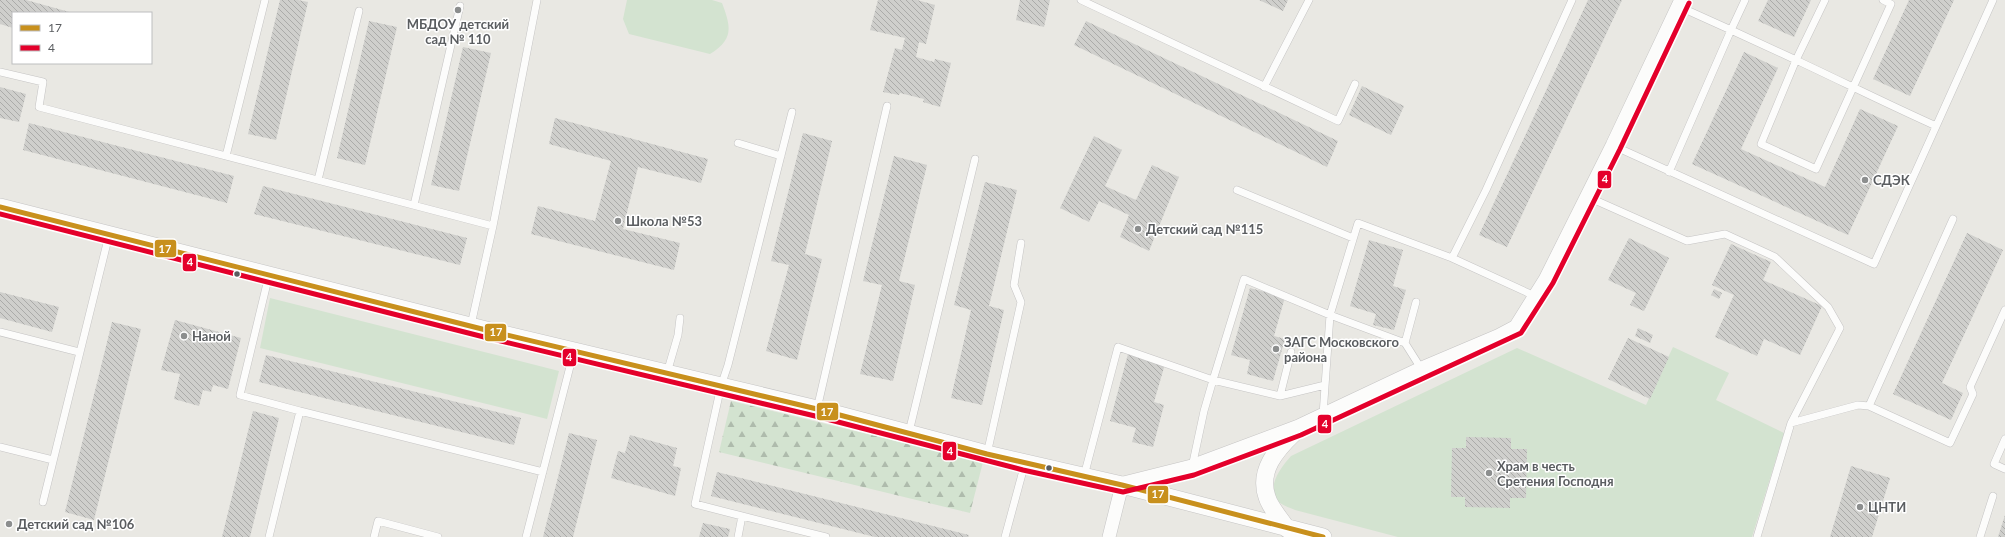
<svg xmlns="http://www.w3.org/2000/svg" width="2005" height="537" font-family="Lato,sans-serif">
<defs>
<pattern id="forest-firs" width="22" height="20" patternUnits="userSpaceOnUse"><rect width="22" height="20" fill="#d3e3d0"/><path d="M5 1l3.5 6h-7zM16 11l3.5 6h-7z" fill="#aebbac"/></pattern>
<pattern id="building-back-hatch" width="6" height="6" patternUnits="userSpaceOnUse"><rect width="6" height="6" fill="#cfcfcc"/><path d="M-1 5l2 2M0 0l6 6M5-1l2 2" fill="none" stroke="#ababa9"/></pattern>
</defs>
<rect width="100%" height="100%" fill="#e9e8e3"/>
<!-- grass -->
<path fill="#d3e3d0" d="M627 0H712L722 3C731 27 734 39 710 54L629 34 623 19Z
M270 298 559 371 547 419 260 348Z
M1673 347 1729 373 1716 400 1784 433 1752 537H1398L1295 510C1291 508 1284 506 1280 503 1264 489 1281 467 1291 456L1517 348 1646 405Z"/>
<!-- forest -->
<path fill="url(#forest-firs)" d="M731 401 983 462 970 513 719 452Z"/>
<!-- building -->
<path fill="url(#building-back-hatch)" d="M0 0H26L73 13H13V28L0 24Z
M280 0H298L308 2 276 140 248 134Z
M878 0H917L935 5 926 44 919 42 916 57 934 62 935 59 951 63 940 107 923 102 924 99 900 93 899 95 883 92 895 48 902 50 905 38 870 30Z
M1020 0H1050L1044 27 1016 20Z
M1259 0H1288L1283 11Z
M1588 0H1622L1507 247 1479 235Z
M1768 0H1811L1794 37 1758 21Z
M1909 0H1954L1910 96 1873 79Z
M369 21 397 27 365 165 337 158Z
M1086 21 1338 141 1327 167 1074 45Z
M463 47 491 53 459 191 431 185Z
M1744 52 1778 68 1741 149 1825 187 1860 109 1898 126 1848 235 1692 164Z
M1362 86 1404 106 1391 135 1349 115Z
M0 87 26 94 19 122 0 118Z
M555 118 708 159 701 183 638 167 623 229 680 243 674 270 531 234 538 206 595 221 611 161 549 144Z
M29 123 234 176 227 203 23 150Z
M803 133 832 141 805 254 822 259 797 360 766 351 789 265 771 261Z
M1094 136 1122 150 1105 186 1136 200 1152 165 1179 177 1149 251 1120 237 1129 215 1099 201 1089 222 1060 208Z
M894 156 927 165 899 281 915 285 893 381 860 374 882 285 863 281Z
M985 182 1017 190 989 306 1004 310 982 405 951 398 971 310 954 305Z
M263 186 467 238 460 265 254 214Z
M1967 233 2003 250 1942 383 1963 393 1951 420 1893 394Z
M1629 238 1669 258 1644 311 1630 305 1636 293 1608 280Z
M1369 240 1403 250 1393 286 1406 290 1394 330 1373 325 1376 314 1350 306Z
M1731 244 1771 262 1763 280 1822 306 1800 355 1764 339 1757 356 1715 337 1734 295 1712 285Z
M1250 288 1285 297 1274 336 1285 339 1273 381 1247 374 1250 360 1231 355Z
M1714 289 1722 293 1719 299 1711 295Z
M0 292 59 307 52 332 0 318Z
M175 320 241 338 228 389 213 385 211 392 203 390 199 406 174 399 180 374 161 370Z
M112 322 141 329 94 520 65 512Z
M1638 328 1653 335 1650 343 1635 336Z
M1628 338 1669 357 1650 399 1608 379Z
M1128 354 1165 364 1154 402 1164 405 1153 447 1132 442 1136 428 1110 421Z
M266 355 521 418 514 445 259 382Z
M253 411 279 418 250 537H222Z
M569 433 597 440 573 537H543Z
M630 435 677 448 673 466 681 468 675 496 611 478 618 451 625 453Z
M1466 437 1511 438V449H1527L1526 498H1510V508L1465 507V497H1451L1452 448H1466Z
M1851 466 1890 478 1872 537H1830Z
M717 472 969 535 968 537H875L711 496Z
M2005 515V537H1998Z
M703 523 730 529 728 537H699Z"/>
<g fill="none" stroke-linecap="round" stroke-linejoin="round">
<defs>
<path id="service" d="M1081 0 1338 121 1355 84
M1883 0 1891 4 1816 169 1761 144 1796 60C1843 82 1889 105 1936 126
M1680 7 1731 30 1745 0
M0 72 43 82 39 107 493 226 471 325
M1264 87 1309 0
M738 143 781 156
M1614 146 1874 264 1993 0
M226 156 265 0
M1669 172 1731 30 1796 60 1825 0
M318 180 359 11
M1237 190 1353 238
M1588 197 1687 241 1725 234 1775 257 1828 307 1840 328 1791 423
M414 205 460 6
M493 226 537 0
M269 275 240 395 300 411
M1537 297 1452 258 1486 190 1572 0
M0 332 79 352
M1405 343 1416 302
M667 373 678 335 680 318
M1325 385 1280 396 1213 380 1244 279 1330 315 1358 223 1452 258
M1280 396 1291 352
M1869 406 1953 219
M817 409 887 106
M1323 415 1330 315 1405 343 1422 370
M909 432 975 159
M2005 439 1994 464 2005 469
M0 447 53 460
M987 454 1021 302 1014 285 1021 243
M1084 476 1118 347 1213 380 1204 411 1192 467
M43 502 109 235
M742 516 826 537
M269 537 300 411 543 472
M374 537 378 521 438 537
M526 537 574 351
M738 537 742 516 695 504 721 386 728 365 792 112
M1005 537 1025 463
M1757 537 1791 423 1858 405 1869 406 1950 443 1973 394 1970 387 2005 310
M1980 537 1993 496"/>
<path id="minor" d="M1109 537 1122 485"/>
<path id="tertiary" d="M0 207 486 330 817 409 987 454 1122 485 1323 537
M1124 485 1192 468 1299 428 1422 370 1500 337 1517 328 1547 280 1614 146 1683 0
M1287 529C1281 519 1270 508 1267 497 1258 471 1276 450 1294 433"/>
</defs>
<!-- service casing -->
<use href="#service" stroke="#c5c4c4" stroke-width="8"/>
<!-- minor casing -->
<use href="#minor" stroke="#c5c4c4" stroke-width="14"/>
<!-- tertiary casing -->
<use href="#tertiary" stroke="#c5c4c4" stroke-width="18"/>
<!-- service -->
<use href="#service" stroke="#fcfcfb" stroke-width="7"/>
<!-- minor -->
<use href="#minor" stroke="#fcfcfb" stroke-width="13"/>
<!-- tertiary -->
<use href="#tertiary" stroke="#fcfcfb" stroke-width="17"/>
<defs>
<path id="bus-1" d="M0 207 486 330 817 409 987 454 1122 485 1323 537"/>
<path id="bus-2" d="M0 214 484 337 815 416 1023 470 1123 492 1194 475 1301 435 1521 333 1553 283 1620 149 1689 3"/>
</defs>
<!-- bus-1 casing -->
<use href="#bus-1" stroke="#fff" stroke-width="8"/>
<!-- bus-2 casing -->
<use href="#bus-2" stroke="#fff" stroke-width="8"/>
<!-- bus-1 -->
<use href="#bus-1" stroke="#c8901d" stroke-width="5"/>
<!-- bus-2 -->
<use href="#bus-2" stroke="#e4002b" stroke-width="5"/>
</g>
<!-- markers -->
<g fill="#8c8e8e" stroke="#fff" stroke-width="1.5">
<circle cx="458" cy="10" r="4"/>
<circle cx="1865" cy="180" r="4"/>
<circle cx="618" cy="221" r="4"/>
<circle cx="1138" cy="229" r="4"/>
<circle cx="184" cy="336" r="4"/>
<circle cx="1276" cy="349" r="4"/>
<circle cx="1489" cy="473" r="4"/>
<circle cx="1860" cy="507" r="4"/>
<circle cx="9" cy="524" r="4"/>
</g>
<g fill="#5a5d60" stroke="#fff" stroke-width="1.5">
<circle cx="237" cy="274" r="3.5"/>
<circle cx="1049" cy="468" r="3.5"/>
</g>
<g text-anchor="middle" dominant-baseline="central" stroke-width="3" stroke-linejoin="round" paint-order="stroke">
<!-- poi labels -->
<g font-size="13" font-weight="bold" fill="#5a5d60" stroke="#fff" text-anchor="start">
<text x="458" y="24" text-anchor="middle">МБДОУ детский<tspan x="458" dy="15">сад № 110</tspan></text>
<text x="1873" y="180">СДЭК</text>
<text x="626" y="221">Школа №53</text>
<text x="1146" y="229">Детский сад №115</text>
<text x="192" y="336">Наной</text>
<text x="1284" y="342">ЗАГС Московского<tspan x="1284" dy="15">района</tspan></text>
<text x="1497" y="466">Храм в честь<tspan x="1497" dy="15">Сретения Господня</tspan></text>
<text x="1868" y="507">ЦНТИ</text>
<text x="17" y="524">Детский сад №106</text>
</g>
</g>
<g stroke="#fff" stroke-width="1.5">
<rect x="1597" y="170" width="15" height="19" rx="4" fill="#e4002b"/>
<rect x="154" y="239" width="23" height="19" rx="4" fill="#c8901d"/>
<rect x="182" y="253" width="15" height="19" rx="4" fill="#e4002b"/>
<rect x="484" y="323" width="23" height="19" rx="4" fill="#c8901d"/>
<rect x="562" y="348" width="15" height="19" rx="4" fill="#e4002b"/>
<rect x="816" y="402" width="23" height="19" rx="4" fill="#c8901d"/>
<rect x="1317" y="414" width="15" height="20" rx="4" fill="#e4002b"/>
<rect x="942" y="441" width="15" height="20" rx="4" fill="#e4002b"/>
<rect x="1147" y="485" width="22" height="19" rx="4" fill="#c8901d"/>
</g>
<g font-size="11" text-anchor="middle" font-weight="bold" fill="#fff">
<text x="1605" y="183">4</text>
<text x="165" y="253">17</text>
<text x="190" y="266">4</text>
<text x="496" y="336">17</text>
<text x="569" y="361">4</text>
<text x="827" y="416">17</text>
<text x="1325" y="428">4</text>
<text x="950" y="455">4</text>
<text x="1158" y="498">17</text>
</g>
<!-- legend -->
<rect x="12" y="12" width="140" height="52" fill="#ffffff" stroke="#bdbebf"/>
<rect x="20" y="25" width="20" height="6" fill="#c8901d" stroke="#bdbebf"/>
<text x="48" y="32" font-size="12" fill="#5a5d60">17</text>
<rect x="20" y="45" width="20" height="6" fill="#e4002b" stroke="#bdbebf"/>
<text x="48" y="52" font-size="12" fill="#5a5d60">4</text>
</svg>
